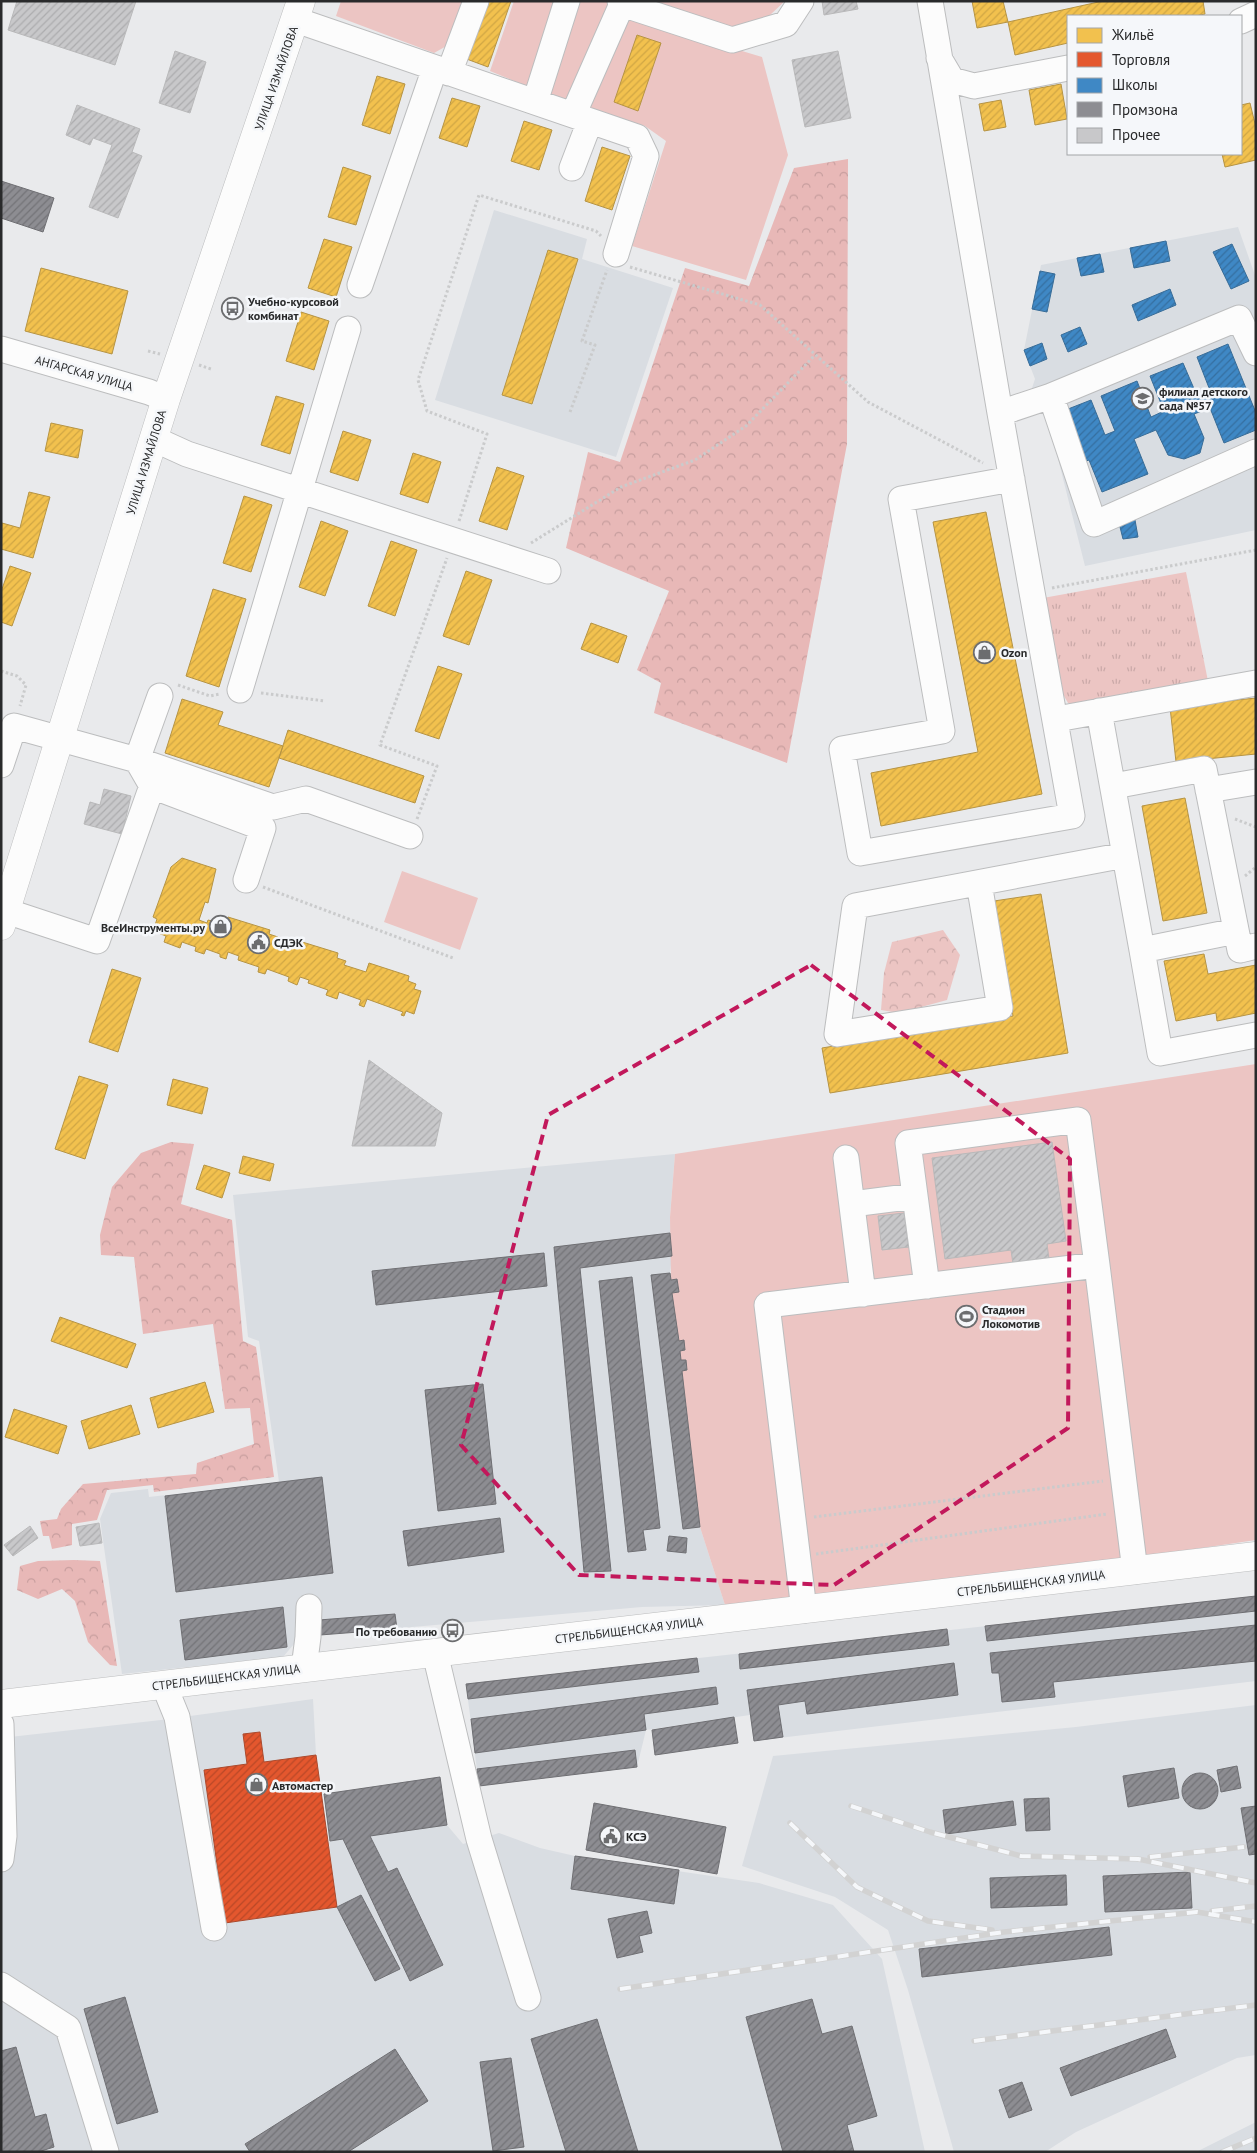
<svg xmlns="http://www.w3.org/2000/svg" width="1257" height="2153" font-family="'PT Sans',sans-serif">
<defs>
<pattern id="grass-tufts" width="24" height="20" patternUnits="userSpaceOnUse" patternTransform="scale(1.25)"><rect width="24" height="20" fill="#ecc5c3"/><path d="M3 7l-1-3M5 7V3M7 7l1-3M15 17l-1-3M17 17v-4M19 17l1-3" fill="none" stroke="#caa9a8"/></pattern>
<pattern id="forest-crowns" width="20" height="18" patternUnits="userSpaceOnUse" patternTransform="scale(1.25)"><rect width="20" height="18" fill="#e8b8b7"/><path d="M2 6a3 3 0 1 1 6 0M12 15a3 3 0 1 1 6 0" fill="none" stroke="#c79e9e"/></pattern>
<pattern id="park-crowns" width="20" height="18" patternUnits="userSpaceOnUse" patternTransform="scale(1.25)"><rect width="20" height="18" fill="#ecc5c3"/><path d="M2 6a3 3 0 1 1 6 0M12 15a3 3 0 1 1 6 0" fill="none" stroke="#caa9a8"/></pattern>
<pattern id="homes-hatch" width="6" height="6" patternUnits="userSpaceOnUse" patternTransform="scale(1.25)"><rect width="6" height="6" fill="#f2c14e"/><path d="M-1 1l2-2M0 6l6-6M5 7l2-2" fill="none" stroke="#d0a644"/></pattern>
<pattern id="shops-hatch" width="6" height="6" patternUnits="userSpaceOnUse" patternTransform="scale(1.25)"><rect width="6" height="6" fill="#e4572e"/><path d="M-1 1l2-2M0 6l6-6M5 7l2-2" fill="none" stroke="#b94827"/></pattern>
<pattern id="schools-hatch" width="6" height="6" patternUnits="userSpaceOnUse" patternTransform="scale(1.25)"><rect width="6" height="6" fill="#3f88c5"/><path d="M-1 1l2-2M0 6l6-6M5 7l2-2" fill="none" stroke="#356fa0"/></pattern>
<pattern id="industry-hatch" width="6" height="6" patternUnits="userSpaceOnUse" patternTransform="scale(1.25)"><rect width="6" height="6" fill="#8d8d92"/><path d="M-1 1l2-2M0 6l6-6M5 7l2-2" fill="none" stroke="#737377"/></pattern>
<pattern id="building-hatch" width="6" height="6" patternUnits="userSpaceOnUse" patternTransform="scale(1.25)"><rect width="6" height="6" fill="#c8c8ca"/><path d="M-1 1l2-2M0 6l6-6M5 7l2-2" fill="none" stroke="#acacae"/></pattern>
</defs>
<rect width="100%" height="100%" fill="#e9eaec"/>
<!-- built -->
<path fill="#d9dde2" d="M494 210 587 239 582 259 673 288 616 457 435 400Z
M1238 227 1256 278V530L1085 566 1047 415 1034 411 1030 394 1035 379 1024 350 1041 265Z
M675 1154 670 1216 672 1256 670 1273 677 1279 679 1292V1340H684L687 1370 682 1371 700 1527 725 1605 642 1607 320 1635 299 1638 283 1657 122 1674 100 1519 111 1493 148 1489 149 1497 279 1482 259 1341 248 1337 233 1195Z
M1256 1596V1681L754 1741 750 1715 646 1730 637 1767 479 1786 466 1684Z
M313 1699 316 1755 334 1887 324 1794 440 1777 447 1825 463 1844 499 1833 540 1848 575 1856 759 1883 833 1905 882 1959 925 2152H1V1738L161 1720Z
M1256 1705V2055L1237 2058 1076 2132 1045 2152H954L908 1990 888 1930 835 1897 742 1866 773 1756 1076 1727Z
M1256 2122V2152H1196Z"/>
<!-- grass -->
<path fill="url(#grass-tufts)" d="M1186 572 1209 686 1081 707 1068 703 1060 689 1043 598Z"/>
<!-- forest -->
<path fill="url(#forest-crowns)" d="M848 159 847 444 787 763 654 713 661 683 637 670 669 591 566 548 588 452 620 462 685 268 749 286 794 168Z
M171 1142 194 1144 181 1204 232 1220 243 1341 256 1347 274 1477 154 1492 153 1485 107 1490 97 1520 72 1524V1545L52 1549 49 1536H43L40 1521 57 1519 61 1509 83 1484 196 1474 197 1463 254 1444 250 1408 225 1409 213 1324 143 1334 134 1257 101 1255 100 1235 112 1187 141 1153Z
M74 1560 100 1561 117 1666 110 1665 88 1642 75 1601 62 1589 38 1599 17 1590 20 1566 38 1561Z"/>
<!-- park -->
<path fill="url(#park-crowns)" d="M943 930 960 955 947 1000 899 1013 881 1010 884 973 892 942Z"/>
<!-- garden -->
<path fill="#ecc5c3" d="M341 1H469L450 44 434 53 336 16Z
M514 1H556L529 87 490 71Z
M577 1H610L573 103 547 92Z
M635 1H785L754 30 717 29Z
M622 15 762 57 788 155 746 280 632 246 666 141 645 126 585 109Z
M402 871 478 898 460 950 384 922Z
M1256 1064V1540L1174 1552 725 1605 700 1527 682 1371 687 1370 686 1360H681L680 1351 685 1350 684 1340 679 1341 672 1293 679 1291 677 1279 671 1280 670 1217 675 1154Z"/>
<!-- homes -->
<path fill="url(#homes-hatch)" stroke="#b69444" d="M484 1H511L488 67 464 58Z
M972 1H1003L1008 22 977 28Z
M1103 1H1203L1205 14 1195 16H1068V43L1015 55 1008 22Z
M637 35 661 43 638 111 614 102Z
M377 76 405 84 390 134 362 125Z
M1061 84 1067 119 1035 125 1029 90Z
M452 98 480 106 467 147 439 138Z
M1001 100 1006 127 984 131 979 104Z
M1250 103 1256 128V160L1225 167 1222 154H1241V105Z
M524 121 552 130 539 170 511 161Z
M602 147 630 156 612 210 585 201Z
M343 167 371 176 356 225 328 217Z
M324 239 352 247 336 297 308 288Z
M548 250 578 259 532 404 502 395Z
M41 268 128 291 112 354 25 331Z
M301 312 329 321 314 370 286 361Z
M276 396 304 404 290 454 261 445Z
M51 423 83 430 78 458 45 451Z
M343 431 371 440 358 481 330 472Z
M413 453 441 462 428 503 400 494Z
M497 467 524 476 507 530 479 521Z
M29 492 50 497 33 558 1 549 2 523 20 528Z
M244 496 272 505 251 572 223 563Z
M986 512 1042 794 881 826 871 773 978 752 933 522Z
M321 521 348 531 325 596 299 587Z
M391 541 417 550 395 616 368 606Z
M10 566 31 573 12 626 1 622V592Z
M466 571 492 580 469 645 443 636Z
M213 589 246 599 219 687 186 676Z
M591 623 627 636 618 663 581 649Z
M438 666 462 674 439 739 415 731Z
M1256 698V754L1176 762 1170 707Z
M182 699 223 712 218 725 283 746 269 787 165 753Z
M288 730 424 776 415 803 279 758Z
M1185 798 1207 913 1163 921 1142 806Z
M182 858 216 869 208 903 205 902 199 920 207 923 208 920 216 922 217 919 227 922 228 917 270 930 269 934 278 937 276 941 297 948 299 941 338 953 337 958 346 961 344 965 366 972 369 963 409 976 408 981 416 984 414 989 421 991 414 1014 406 1011 404 1016 401 1015 403 1012 367 999 364 1007 359 1005 361 1000 339 992 337 999 326 995 328 990 308 983 309 980 300 977 297 985 288 981 289 977 267 969 265 974 258 972 259 967 238 960 239 956 228 952 226 959 220 957V954L206 949 204 954 195 951 196 947 182 942 180 948 164 942 166 936 153 931 157 919 153 917 171 867Z
M1041 894 1068 1053 830 1093 822 1048 1013 1016 994 901Z
M1204 954 1208 974 1256 965V1013L1217 1021 1216 1013 1176 1021 1164 961Z
M112 969 141 978 118 1052 89 1042Z
M79 1076 108 1085 85 1159 55 1149Z
M173 1079 208 1088 202 1114 167 1105Z
M243 1156 274 1164 270 1181 239 1173Z
M204 1165 230 1173 222 1198 196 1189Z
M60 1317 136 1344 127 1368 51 1341Z
M205 1382 214 1412 158 1428 150 1398Z
M131 1405 140 1434 89 1449 81 1421Z
M14 1409 67 1426 58 1454 5 1437Z"/>
<!-- shops -->
<path fill="url(#shops-hatch)" stroke="#ac4a2d" d="M260 1732 264 1762 316 1755 337 1907 225 1923 204 1770 247 1764 243 1734Z"/>
<!-- schools -->
<path fill="url(#schools-hatch)" stroke="#386c97" d="M1166 241 1170 261 1134 268 1130 248Z
M1232 244 1249 281 1231 289 1213 252Z
M1100 254 1104 272 1081 276 1077 258Z
M1040 271 1055 274 1047 312 1032 309Z
M1170 289 1176 305 1138 321 1132 305Z
M1080 327 1087 344 1068 352 1061 335Z
M1042 343 1047 359 1030 366 1024 350Z
M1228 344 1256 413V430L1224 443 1210 408 1194 414 1204 438 1200 453 1184 459 1168 455 1156 430 1134 439 1148 474 1102 492 1089 460 1083 462 1063 411 1091 400 1105 435 1115 431 1101 396 1137 381 1151 417 1164 411 1150 376 1183 363 1198 398 1211 393 1197 357Z
M1135 520 1138 537 1123 539 1119 523Z"/>
<!-- industry -->
<path fill="url(#industry-hatch)" stroke="#6f6f73" d="M1 181 54 198 43 232 1 218Z
M670 1233 672 1256 580 1268 611 1571 584 1572 554 1247Z
M544 1253 547 1286 376 1305 372 1271Z
M670 1273 671 1280 677 1279 679 1292 672 1293 679 1341 684 1340 685 1350 680 1351 681 1360H686L687 1370 682 1371 700 1527 683 1529 651 1275Z
M632 1277 660 1528 643 1530 646 1550 628 1552 599 1281Z
M483 1384 496 1504 438 1511 425 1390Z
M322 1477 333 1573 176 1592 165 1496Z
M500 1518 504 1552 408 1566 403 1531Z
M669 1536 687 1538 686 1553 667 1551Z
M1256 1596V1611L987 1641 985 1626Z
M283 1607 287 1647 185 1660 180 1620Z
M395 1614 397 1629 320 1635 319 1620Z
M1256 1625V1661L1053 1682 1055 1697 1002 1702 999 1673H992L990 1653Z
M947 1629 949 1645 740 1669 739 1654Z
M697 1658 699 1672 468 1699 466 1684Z
M954 1663 958 1695 807 1714 805 1701 778 1705 783 1737 754 1741 747 1690Z
M716 1687 718 1704 644 1714 646 1730 475 1753 471 1719Z
M734 1717 738 1743 655 1755 652 1730Z
M635 1750 637 1767 479 1786 477 1769Z
M1237 1766 1241 1788 1221 1792 1217 1770Z
M1174 1768 1179 1798 1128 1807 1123 1776Z
M1182 1791a18 18 0 1 1 36 0a18 18 0 1 1-36 0Z
M440 1777 447 1825 370 1836 388 1872 397 1868 443 1965 410 1981 343 1839 330 1841 324 1794Z
M1049 1798 1050 1830 1026 1831 1024 1799Z
M1013 1801 1016 1825 946 1834 943 1810Z
M594 1803 726 1827 717 1874 586 1850Z
M1256 1806V1854L1249 1855 1241 1808Z
M575 1856 679 1870 674 1904 571 1889Z
M1190 1872 1192 1908 1105 1912 1103 1876Z
M1066 1875 1067 1905 991 1908 990 1878Z
M361 1895 400 1969 375 1981 337 1907Z
M647 1911 652 1933 639 1936 643 1952 617 1958 608 1919Z
M1109 1927 1112 1955 922 1977 919 1949Z
M125 1997 158 2112 117 2124 84 2009Z
M812 1999 822 2034 852 2026 877 2116 847 2125 854 2152H783L746 2017Z
M597 2019 638 2152H566L531 2039Z
M1166 2029 1176 2057 1071 2096 1060 2068Z
M16 2047 35 2117 46 2114 54 2147 38 2152H1V2072H3L1 2051Z
M395 2049 428 2101 348 2152H250L245 2144Z
M511 2058 524 2147 493 2151 480 2062Z
M1022 2082 1032 2110 1009 2118 999 2090Z"/>
<!-- building -->
<path fill="url(#building-hatch)" stroke="#b9b9ba" d="M17 1H136L115 65 8 30Z
M822 1H856L858 9 824 15Z
M175 51 206 62 190 113 159 103Z
M838 51 851 118 805 127 792 60Z
M77 105 140 129 132 152 142 156 118 218 89 207 112 145 93 138 90 145 66 135Z
M104 789 131 796 122 834 84 824 90 802 100 805Z
M369 1060 442 1113 435 1146H352Z
M1052 1142 1066 1241 1047 1244 1049 1259 1013 1264 1011 1250 945 1259 932 1158Z
M904 1213 909 1247 882 1250 878 1216Z
M99 1523 102 1543 80 1546 76 1527Z
M30 1526 38 1538 13 1556 4 1545Z"/>
<g fill="none" stroke-linecap="round" stroke-linejoin="round">
<defs>
<path id="minor" d="M930 1 1000 413 1051 396
M622 4 732 40 786 24 801 1
M296 20 637 137 646 156 616 254
M1241 21 1256 14
M939 58 952 80 974 86 1068 68
M449 73 476 1
M535 102 567 1
M573 115 622 4 620 1
M572 168 590 121
M360 285 435 68
M1 349 149 392 166 399
M1256 353 1239 318 1051 396 1094 524 1256 452
M1000 413 1072 816 860 853 842 749 942 731 901 499 1012 479
M154 439 187 454 548 571
M240 690 348 329
M160 696 137 760 152 786 263 828 246 880
M1099 711 1142 950 1236 931
M1057 719 1256 683
M1 765 14 726 137 760 273 807 306 799 410 836
M1114 786 1204 769 1240 950 1256 946
M1208 790 1256 782
M979 883 1000 1008 837 1034 855 906 1125 855
M6 911 97 941 152 786
M1142 950 1160 1053 1256 1035
M846 1158 863 1294
M852 1204 915 1196
M927 1286 908 1143 1078 1120 1097 1265
M804 1610 767 1305 1097 1265 1135 1571
M435 1653 479 1839 528 1998
M304 1668 308 1637 309 1607
M164 1685 177 1717 214 1928
M1 1724 4 1836 1 1859
M1 1985 68 2028 106 2152"/>
<path id="major" d="M1 926 166 399 301 1
M1 1704 1256 1556"/>
</defs>
<!-- minor casing -->
<use href="#minor" stroke="#bcbdbe" stroke-width="27"/>
<!-- major casing -->
<use href="#major" stroke="#bcbdbe" stroke-width="29"/>
<!-- path -->
<path stroke="#cacbcc" stroke-width="3" stroke-dasharray="2.5 2.5" stroke-linecap="butt" d="M630 267 760 305 868 402 983 463
M148 351 160 354
M199 365 211 369
M570 412 595 345 582 341 607 270
M459 521 487 434 427 411 418 380 479 195 596 231 601 236
M531 543 621 487 695 460 746 426 815 355
M1052 588 1256 550
M1 671 17 676 26 685 20 706
M178 685 210 696 220 694
M261 693 325 701
M417 819 437 766 380 745 447 558
M1235 819 1256 827
M1245 876 1256 867
M263 887 453 958
M814 1517 1103 1481
M816 1554 1107 1514"/>
<!-- minor -->
<use href="#minor" stroke="#fcfcfc" stroke-width="25"/>
<!-- major -->
<use href="#major" stroke="#fcfcfc" stroke-width="28"/>
<defs>
<path id="rail" d="M851 1806 930 1832 1021 1856 1138 1859 1256 1883
M790 1823 857 1887 928 1921 992 1930
M1150 1857 1244 1847
M1212 1911 1256 1906
M620 1989 1004 1932 1197 1912 1256 1922
M974 2041 1256 2005
M1222 2152 1256 2138"/>
</defs>
<!-- rail casing -->
<use href="#rail" stroke="#d2d2d2" stroke-width="5.5"/>
<!-- rail -->
<use href="#rail" stroke="#f5f7fa" stroke-width="4" stroke-dasharray="11" stroke-linecap="butt"/>
</g>
<!-- marked area -->
<path fill="none" stroke="#c2185b" stroke-width="4" stroke-dasharray="10 6" stroke-linejoin="round" d="M811 965 1070 1159 1068 1428 834 1585 579 1575 461 1445 548 1115Z"/>
<!-- icons -->
<defs>
<symbol id="bus-ring" viewBox="-11 -11 22 22"><circle r="9.5" fill="#f5f7fa" stroke="#6c6d6f" stroke-width="1.5"/><path d="M-5-6H5V4H4V6H2V4H-2V6H-4V4H-5ZM-3.5-4V0h7V-4ZM-3.5 1.2v1.5H-2V1.2ZM2 1.2v1.5H3.5V1.2Z" fill="#6c6d6f"/></symbol>
<symbol id="school-ring" viewBox="-11 -11 22 22"><circle r="9.5" fill="#f5f7fa" stroke="#6c6d6f" stroke-width="1.5"/><path d="M0-5L7-2L0 1L-7-2ZM-4 1L0 2.5L4 1V4Q0 6-4 4Z" fill="#6c6d6f"/></symbol>
<symbol id="shop-ring" viewBox="-11 -11 22 22"><circle r="9.5" fill="#f5f7fa" stroke="#6c6d6f" stroke-width="1.5"/><path d="M-5-2.5h2.3a2.7 3.5 0 0 1 5.4 0H5L5.5 6h-11ZM-1.5-2.5h3a1.5 2.3 0 0 0-3 0Z" fill="#6c6d6f"/></symbol>
<symbol id="civic-ring" viewBox="-11 -11 22 22"><circle r="9.5" fill="#f5f7fa" stroke="#6c6d6f" stroke-width="1.5"/><path d="M-.6-6.5H3V-4.5H.6V-3L4-1V1h2V6H-6V1h2V-1L-.6-3ZM-1.2 2.5V6h2.4V2.5Z" fill="#6c6d6f"/></symbol>
<symbol id="stadium-ring" viewBox="-11 -11 22 22"><circle r="9.5" fill="#f5f7fa" stroke="#6c6d6f" stroke-width="1.5"/><path d="M0-5a6.5 5 0 1 0 0 10a6.5 5 0 1 0 0-10ZM-3.5-1.8h7v3.6h-7Z" fill="#6c6d6f"/></symbol>
</defs>
<g fill-rule="evenodd">
<use href="#bus-ring" x="220" y="296" width="25" height="25"/>
<use href="#school-ring" x="1130" y="386" width="25" height="25"/>
<use href="#shop-ring" x="972" y="640" width="25" height="25"/>
<use href="#shop-ring" x="208" y="914" width="25" height="25"/>
<use href="#civic-ring" x="246" y="930" width="25" height="25"/>
<use href="#stadium-ring" x="954" y="1304" width="25" height="25"/>
<use href="#bus-ring" x="440" y="1618" width="25" height="25"/>
<use href="#shop-ring" x="244" y="1772" width="25" height="25"/>
<use href="#civic-ring" x="598" y="1824" width="25" height="25"/>
</g>
<g text-anchor="middle" dominant-baseline="central" stroke-width="5" stroke-linejoin="round" paint-order="stroke">
<!-- street labels -->
<g font-size="12" fill="#292a2b" stroke="#f5f7fa">
<text transform="translate(276 78) rotate(-71)">УЛИЦА ИЗМАЙЛОВА</text>
<text transform="translate(84 373) rotate(16)">АНГАРСКАЯ УЛИЦА</text>
<text transform="translate(146 462) rotate(-73)">УЛИЦА ИЗМАЙЛОВА</text>
<text transform="translate(1031 1583) rotate(-7)">СТРЕЛЬБИЩЕНСКАЯ УЛИЦА</text>
<text transform="translate(629 1630) rotate(-7)">СТРЕЛЬБИЩЕНСКАЯ УЛИЦА</text>
<text transform="translate(226 1677) rotate(-7)">СТРЕЛЬБИЩЕНСКАЯ УЛИЦА</text>
</g>
<!-- poi labels -->
<g font-size="12" font-weight="bold" fill="#292a2b" stroke="#f5f7fa" text-anchor="start">
<text x="248" y="301">Учебно-курсовой<tspan x="248" dy="14">комбинат</tspan></text>
<text x="1159" y="391">филиал детского<tspan x="1159" dy="14">сада №57</tspan></text>
<text x="1001" y="652">Ozon</text>
<text x="205" y="927" text-anchor="end">ВсеИнструменты.ру</text>
<text x="274" y="942">СДЭК</text>
<text x="982" y="1309">Стадион<tspan x="982" dy="14">Локомотив</tspan></text>
<text x="437" y="1631" text-anchor="end">По требованию</text>
<text x="272" y="1785">Автомастер</text>
<text x="626" y="1836">КСЭ</text>
</g>
</g>
<!-- border -->
<rect width="1257" height="2153" fill="none" stroke="#292a2b" stroke-width="5"/>
<!-- legend -->
<rect x="1067" y="15" width="175" height="140" fill="#f5f7fa" stroke="#a3a5a7"/>
<rect x="1077" y="28" width="25" height="15" fill="#f2c14e" stroke="#a3a5a7"/>
<text x="1112" y="40" font-size="15" fill="#292a2b">Жильё</text>
<rect x="1077" y="52" width="25" height="15" fill="#e4572e" stroke="#a3a5a7"/>
<text x="1112" y="65" font-size="15" fill="#292a2b">Торговля</text>
<rect x="1077" y="78" width="25" height="15" fill="#3f88c5" stroke="#a3a5a7"/>
<text x="1112" y="90" font-size="15" fill="#292a2b">Школы</text>
<rect x="1077" y="102" width="25" height="15" fill="#8d8d92" stroke="#a3a5a7"/>
<text x="1112" y="115" font-size="15" fill="#292a2b">Промзона</text>
<rect x="1077" y="128" width="25" height="15" fill="#c8c8ca" stroke="#a3a5a7"/>
<text x="1112" y="140" font-size="15" fill="#292a2b">Прочее</text>
</svg>
